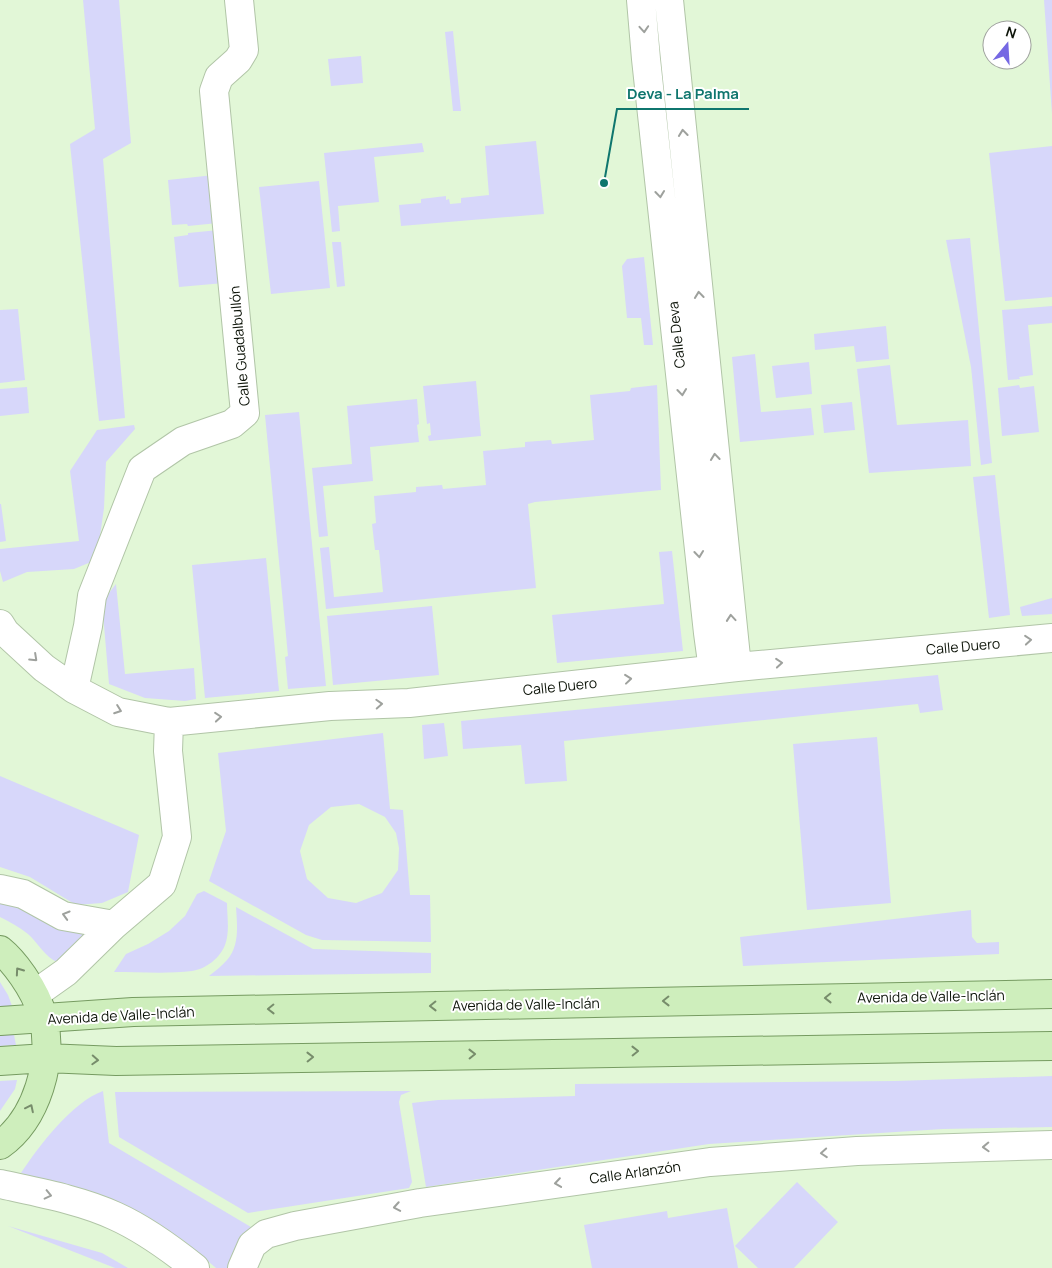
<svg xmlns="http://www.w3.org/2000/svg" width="1052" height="1268" font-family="Manrope,sans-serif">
<rect width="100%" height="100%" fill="#e2f7d7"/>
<!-- green -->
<path fill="#d7d7fa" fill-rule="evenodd" d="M83 0H119L131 143 103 159 125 418 99 421 70 144 95 129Z
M1044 0H1052V114Z
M453 31 461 111H453L445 32Z
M361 56 363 83 331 86 328 59Z
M536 141 544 214 401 226 399 205 421 203V199L446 196V200L449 199 450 204 461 203V198L489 195 485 146Z
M422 143 424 152 374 157 379 202 338 206 340 231 332 232 324 153Z
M1052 146V297L1005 301 989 153Z
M214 175 218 223 188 226 187 224 172 225 168 180Z
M319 181 330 288 271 294 259 187Z
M219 230 224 283 179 287 174 237 188 235V233Z
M970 238 992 463 981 465 971 367 946 240Z
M332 242H341L345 286 337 287Z
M644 257 653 345H644L641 318H627L622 266 627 259Z
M1052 306V323L1028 325 1033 375 1019 377 1020 379 1008 380 1002 310Z
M18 309 25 380 0 383V310Z
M886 326 889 359 856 362 854 346 815 350 814 334Z
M755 354 761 412 811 408 814 435 740 442 732 357Z
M809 362 812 394 776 398 772 366Z
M890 365 897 425 968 420 971 466 869 473 857 369Z
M476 381 481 436 429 441 428 436 431 435 430 423 427 424 423 386Z
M657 385 661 490 535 502 528 504 536 588 326 609 320 548 329 547 334 597 383 592 379 550H375L372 524 376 523 374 496 416 492V487L442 485 443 489 486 485 483 451 525 447V442L551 440 552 444 594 440 590 395 630 391 631 388Z
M1019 385 1020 388 1034 386 1039 432 1002 436 998 388Z
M27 387 29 413 0 416V389Z
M417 399 419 424 417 425 419 442 370 447 373 481 323 486 328 536 319 537 312 468 352 464 347 406Z
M852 402 855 430 824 433 821 405Z
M299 412 326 686 288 689 285 657 288 656 265 415Z
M134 425 135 429 106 462 104 508 99 543 91 562 74 569 27 572 3 582 0 571V549L79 541 70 471 97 430Z
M995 475 1010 615 989 618 973 477Z
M0 504H1L6 541 0 542Z
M672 551 683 651 557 663 552 615 664 604 659 552Z
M266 558 279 691 205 698 192 565Z
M116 584 125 674 194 668 196 699 185 701 145 698 109 684 102 602Z
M1052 598V614L1022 616 1020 607Z
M432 606 439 675 333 685 327 616Z
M938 675 943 710 920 713 918 704 564 741 567 781 525 784 521 745 463 749 461 721Z
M444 723 448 756 424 759 422 725Z
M383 733 390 809 403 810 410 895H430L431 942 322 940 306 935 209 881 226 831 218 753ZM359 804 385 817 396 833 399 848 398 870 382 893 356 903 328 898 307 879 300 851 309 825 331 807Z
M877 737 891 903 807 910 793 744Z
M0 776 139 835 128 892 102 903 76 905 30 877 0 867Z
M204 891 227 903C227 916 230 932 225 945 220 958 206 969 192 971 169 974 138 972 114 972L126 954 148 944 169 931 185 916 197 894Z
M0 896 89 933 57 962C45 957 38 943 28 934 19 927 10 922 0 917Z
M236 907 313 949 431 953V973L209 976C215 971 222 966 227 960 240 946 237 924 236 907Z
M971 910 972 937 977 943 999 942V954L743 966 740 937Z
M0 982 8 995 12 1006H0Z
M0 1035H14L16 1045 0 1046Z
M1052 1076V1127L943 1129 709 1144 426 1187 412 1103 438 1100 575 1096V1084L895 1081Z
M17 1080 15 1089 0 1111V1081Z
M103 1091 109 1143 256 1230 237 1268H216L183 1240 147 1218 93 1194 21 1173C39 1146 72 1102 103 1091Z
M411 1091 401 1095 399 1102 412 1182 409 1188 248 1213 119 1137 115 1092Z
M797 1182 838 1222 794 1268H758L735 1246Z
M727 1208 738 1268H592L584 1225 667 1211 668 1218Z
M8 1226 102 1253 128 1268H115Z"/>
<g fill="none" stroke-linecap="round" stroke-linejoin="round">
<defs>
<path id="minor" d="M641 0 646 59 708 633 713 670
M669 0 737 667
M0 624 5 632 44 668 74 689 118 712 169 722 330 706 409 703 737 667 1052 638
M74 689 88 626 92 596 142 469 183 441 232 424 245 413 214 91 219 77 238 60 244 50 239 0
M0 889 23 894 63 916 114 925
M35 994 66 972 114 925 162 884 177 837 168 751 169 722
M0 1184C36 1192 81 1200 115 1216 144 1229 170 1248 195 1268
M242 1268 252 1245 266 1234 295 1226 420 1203 710 1162 857 1151 1052 1145"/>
<path id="major" d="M0 950C10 958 16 966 23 976 32 989 39 1002 43 1017 54 1060 37 1119 0 1145
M0 1021 133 1012 1052 994
M0 1061 46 1058 116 1061 1052 1046"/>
</defs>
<!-- minor casing -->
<use href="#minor" stroke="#b1c5a7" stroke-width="30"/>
<!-- major casing -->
<use href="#major" stroke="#769b61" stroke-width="30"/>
<!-- minor -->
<use href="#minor" stroke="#fff" stroke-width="28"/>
<!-- major -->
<use href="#major" stroke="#ceeebc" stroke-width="28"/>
</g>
<!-- one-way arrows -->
<defs><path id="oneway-chevron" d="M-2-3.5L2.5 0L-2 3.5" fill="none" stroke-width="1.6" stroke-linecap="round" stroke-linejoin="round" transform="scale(1.25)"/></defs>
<g stroke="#9ea19d">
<use href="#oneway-chevron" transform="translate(644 29) rotate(86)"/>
<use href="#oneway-chevron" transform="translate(683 133) rotate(-96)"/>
<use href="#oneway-chevron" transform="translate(660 194) rotate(84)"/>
<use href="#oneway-chevron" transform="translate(699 295) rotate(-96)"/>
<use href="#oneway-chevron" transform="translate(682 392) rotate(84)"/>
<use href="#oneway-chevron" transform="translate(715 457) rotate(-96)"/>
<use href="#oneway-chevron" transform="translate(699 554) rotate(84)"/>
<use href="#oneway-chevron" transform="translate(731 618) rotate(-95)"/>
<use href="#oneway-chevron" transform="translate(1028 640) rotate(-5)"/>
<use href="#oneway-chevron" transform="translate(34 658) rotate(43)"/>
<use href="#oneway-chevron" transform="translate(779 663) rotate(-5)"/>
<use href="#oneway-chevron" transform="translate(628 679) rotate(-6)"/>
<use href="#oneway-chevron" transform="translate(379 704) rotate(-3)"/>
<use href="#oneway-chevron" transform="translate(118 710) rotate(20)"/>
<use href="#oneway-chevron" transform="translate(218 717) rotate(-5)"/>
<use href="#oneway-chevron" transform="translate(66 915) rotate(-164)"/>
<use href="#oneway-chevron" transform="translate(986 1147) rotate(178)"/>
<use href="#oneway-chevron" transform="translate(824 1153) rotate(176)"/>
<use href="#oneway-chevron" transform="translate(558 1183) rotate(172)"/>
<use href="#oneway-chevron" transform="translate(48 1195) rotate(13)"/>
<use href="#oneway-chevron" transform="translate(397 1207) rotate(170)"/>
</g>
<g stroke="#778c6b">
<use href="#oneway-chevron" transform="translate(19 971) rotate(-125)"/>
<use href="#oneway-chevron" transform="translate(828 998) rotate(179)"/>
<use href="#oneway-chevron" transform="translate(666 1001) rotate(179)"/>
<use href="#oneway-chevron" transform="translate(433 1006) rotate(179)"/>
<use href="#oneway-chevron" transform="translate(271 1009) rotate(179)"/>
<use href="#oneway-chevron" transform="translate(635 1051) rotate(-1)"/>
<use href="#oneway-chevron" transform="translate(472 1054) rotate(-1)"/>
<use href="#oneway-chevron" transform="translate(310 1057) rotate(-1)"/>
<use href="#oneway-chevron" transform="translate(95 1060) rotate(3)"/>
<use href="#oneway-chevron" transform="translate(30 1108) rotate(-64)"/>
</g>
<g text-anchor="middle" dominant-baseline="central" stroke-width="4" stroke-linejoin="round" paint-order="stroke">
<!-- street labels -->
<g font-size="14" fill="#0d1409" stroke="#fff">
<text transform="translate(676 335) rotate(-96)">Calle Deva</text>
<text transform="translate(239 346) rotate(-95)">Calle Guadalbullón</text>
<text transform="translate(963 646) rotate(-5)">Calle Duero</text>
<text transform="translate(560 686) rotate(-6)">Calle Duero</text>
<text transform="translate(931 996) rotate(-1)">Avenida de Valle-Inclán</text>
<text transform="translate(526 1004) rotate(-1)">Avenida de Valle-Inclán</text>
<text transform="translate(121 1015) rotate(-3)">Avenida de Valle-Inclán</text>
<text transform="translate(635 1172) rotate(-8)">Calle Arlanzón</text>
</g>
</g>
<!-- callouts -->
<path fill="none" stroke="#0f766e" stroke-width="2" d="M604 183L617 109H749"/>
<circle fill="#0f766e" stroke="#fff" stroke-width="2" cx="604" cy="183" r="5"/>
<g font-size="15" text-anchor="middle" font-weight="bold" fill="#0f766e" stroke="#fff" stroke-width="4" stroke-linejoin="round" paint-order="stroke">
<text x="683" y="99">Deva - La Palma</text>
</g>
<!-- north arrow -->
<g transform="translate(1007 45) rotate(18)"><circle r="24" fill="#ffffff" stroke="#9ea19d"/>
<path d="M0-4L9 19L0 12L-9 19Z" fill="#7568e3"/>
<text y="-8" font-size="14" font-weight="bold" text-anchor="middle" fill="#0d1409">N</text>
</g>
</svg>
